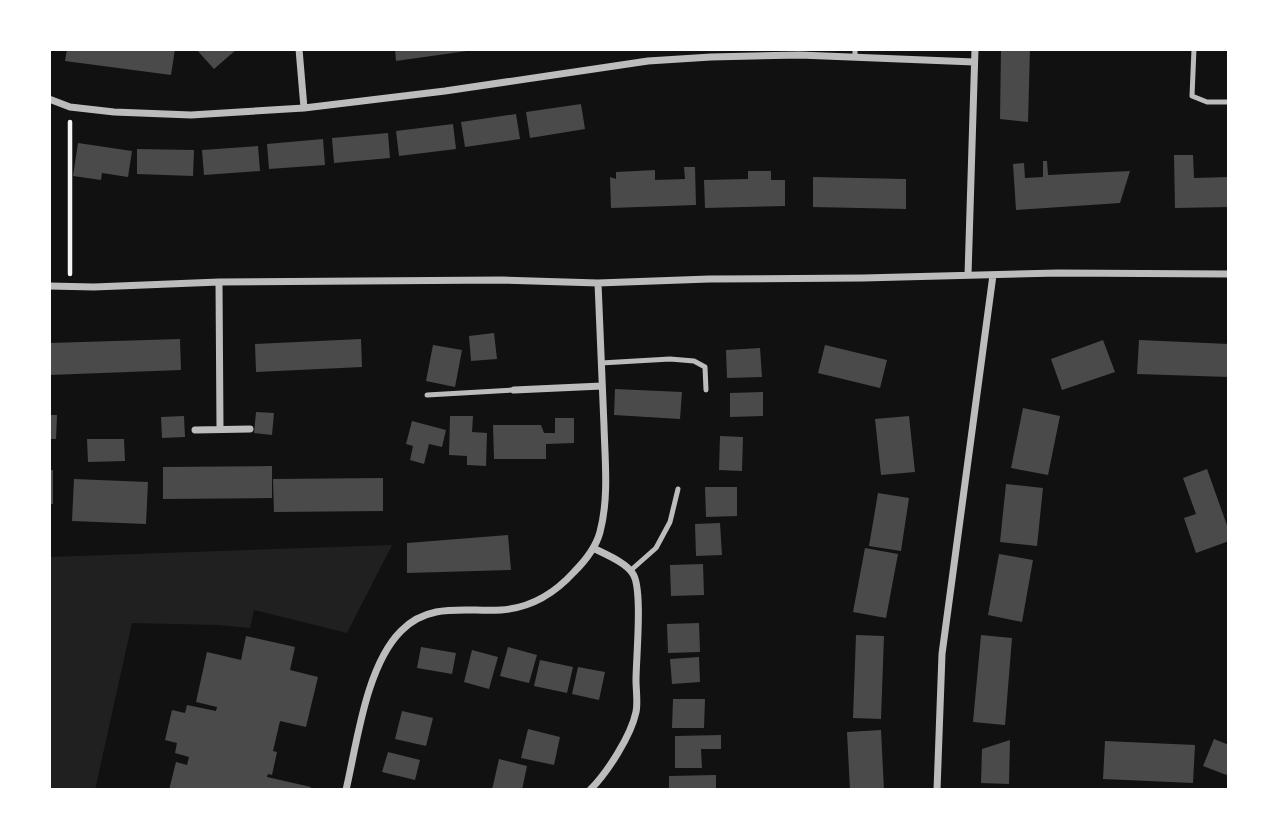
<svg xmlns="http://www.w3.org/2000/svg" width="1278" height="839" font-family="Mulish,sans-serif">
<rect width="100%" height="100%" fill="#111"/>
<!-- green -->
<path fill="#202020" d="M392 545 347 633 254 610 250 628 218 625 132 623 95 790H49V557Z"/>
<!-- building -->
<path fill="#4a4a4a" d="M67 49H175L171 75 65 61Z
M196 49H237L214 69Z
M395 49H467V51L396 61Z
M1001 49H1030L1028 122 1000 119Z
M581 104 585 129 530 138 526 112Z
M516 114 520 139 465 147 461 122Z
M453 124 456 149 399 156 396 131Z
M388 133 390 158 334 163 332 138Z
M323 139 325 165 269 169 267 144Z
M78 143 132 151 128 177 102 173 101 180 73 176Z
M258 146 260 171 204 175 202 150Z
M137 149 194 150 193 176 137 174Z
M1174 155H1193L1194 178 1229 177V207L1175 208Z
M1043 161H1047L1048 175 1130 171 1120 203 1016 210 1013 164 1024 163 1025 178 1043 177Z
M684 167H695L696 205 611 208 610 177 616 179V172L655 170V180L685 179Z
M748 171H771V180H785V206L705 208 704 180 748 179Z
M813 177 906 179V209L813 207Z
M494 333 497 359 471 361 469 336Z
M180 339 181 370 49 375V343Z
M361 339 362 367 256 372 255 344Z
M1103 340 1115 372 1062 390 1051 359Z
M1139 340 1229 344V377L1137 374Z
M433 345 462 350 455 387 426 381Z
M825 345 887 360 880 388 818 373Z
M760 348 762 377 727 378 726 350Z
M615 389 682 392 680 419 614 415Z
M763 392V416L730 417V393Z
M1023 408 1060 416 1048 475 1011 468Z
M256 412 274 413 272 435 254 433Z
M49 415H57L56 439H49Z
M184 416 185 437 162 438 161 417Z
M450 416H473L472 432 487 433 486 466 467 465V456L449 455Z
M909 416 915 472 881 475 875 419Z
M555 418H574V443L546 444V459H494L493 425H541L544 433H555Z
M412 421 446 430 442 447 429 444 424 464 410 460 413 446 406 444Z
M720 436 743 437 742 471 719 470Z
M87 439H124L125 461 88 462Z
M272 466V498L163 499V467Z
M1207 469 1229 531V541L1196 553 1184 518 1196 514 1183 478Z
M49 470H53V504H49Z
M383 478V511L274 512 273 479Z
M74 479 148 482 146 524 72 521Z
M1006 484 1043 488 1037 546 1000 542Z
M705 487H737V516L706 517Z
M878 493 909 498 901 551 869 546Z
M720 523 722 555 696 556 695 524Z
M508 535 511 570 407 573V543Z
M865 548 898 554 886 618 853 612Z
M999 554 1033 560 1022 622 988 615Z
M703 564 704 595 671 596 670 565Z
M699 623 700 652 668 653 667 624Z
M856 635 884 636 881 719 853 718Z
M981 635 1012 638 1005 725 973 722Z
M246 636 295 647 290 670 318 677 306 727 280 721 273 751 277 752 272 775 268 774 267 777 311 787 310 790H169L176 762 187 765 189 757 175 753 177 743 165 740 172 710 185 713 187 705 216 711 217 707 196 702 207 652 241 660Z
M421 647 456 653 452 674 417 668Z
M508 647 537 655 529 683 500 676Z
M472 650 498 657 489 689 464 682Z
M699 657 700 682 672 684 670 659Z
M540 660 573 667 567 693 534 686Z
M578 667 605 672 599 700 572 694Z
M673 699H705L704 728H672Z
M402 711 433 718 426 746 395 739Z
M528 729 560 737 554 765 521 758Z
M881 730 884 790H850L847 732Z
M721 735V749H701L702 768H675V736Z
M1214 739 1229 745V776L1203 766Z
M1010 740 1009 784 981 783 982 749Z
M1105 741 1195 745 1193 783 1103 779Z
M388 752 420 760 415 780 382 772Z
M499 759 527 766 522 790H492Z
M716 775V788H704V790H669V776Z"/>
<g fill="none" stroke-linecap="round" stroke-linejoin="round">
<!-- path -->
<path stroke="#f5f5f5" stroke-width="4.5" d="M70 122V274"/>
<!-- service -->
<path stroke="#bcbcbc" stroke-width="5" d="M1194 49 1192 96 1207 102H1229
M855 57V49
M601 363 670 359 694 361 705 367 706 390
M427 395 514 390
M630 571 656 548 670 522 678 489"/>
<!-- minor -->
<path stroke="#bcbcbc" stroke-width="7" d="M299 49 304 108
M49 99 70 107 114 112 191 115 304 108 445 91 648 61 711 57 800 55 974 62
M968 275 975 49
M219 282 220 429
M49 286 94 287 219 282 502 280 598 283 709 279 863 278 1058 273 1229 274
M514 390 602 386
M195 430 250 429
M346 790C357 743 366 666 401 631 429 602 465 612 501 610 530 608 555 593 574 572 585 561 596 547 600 532 609 498 605 461 604 426 602 378 600 331 598 283
M590 790C607 773 631 736 636 712 638 703 636 690 636 680 636 659 643 589 633 574 627 563 605 554 593 548
M937 790 942 654 993 275"/>
</g>
<!-- border -->
<rect width="1278" height="839" fill="none" stroke="#ffffff" stroke-width="102"/>
</svg>
